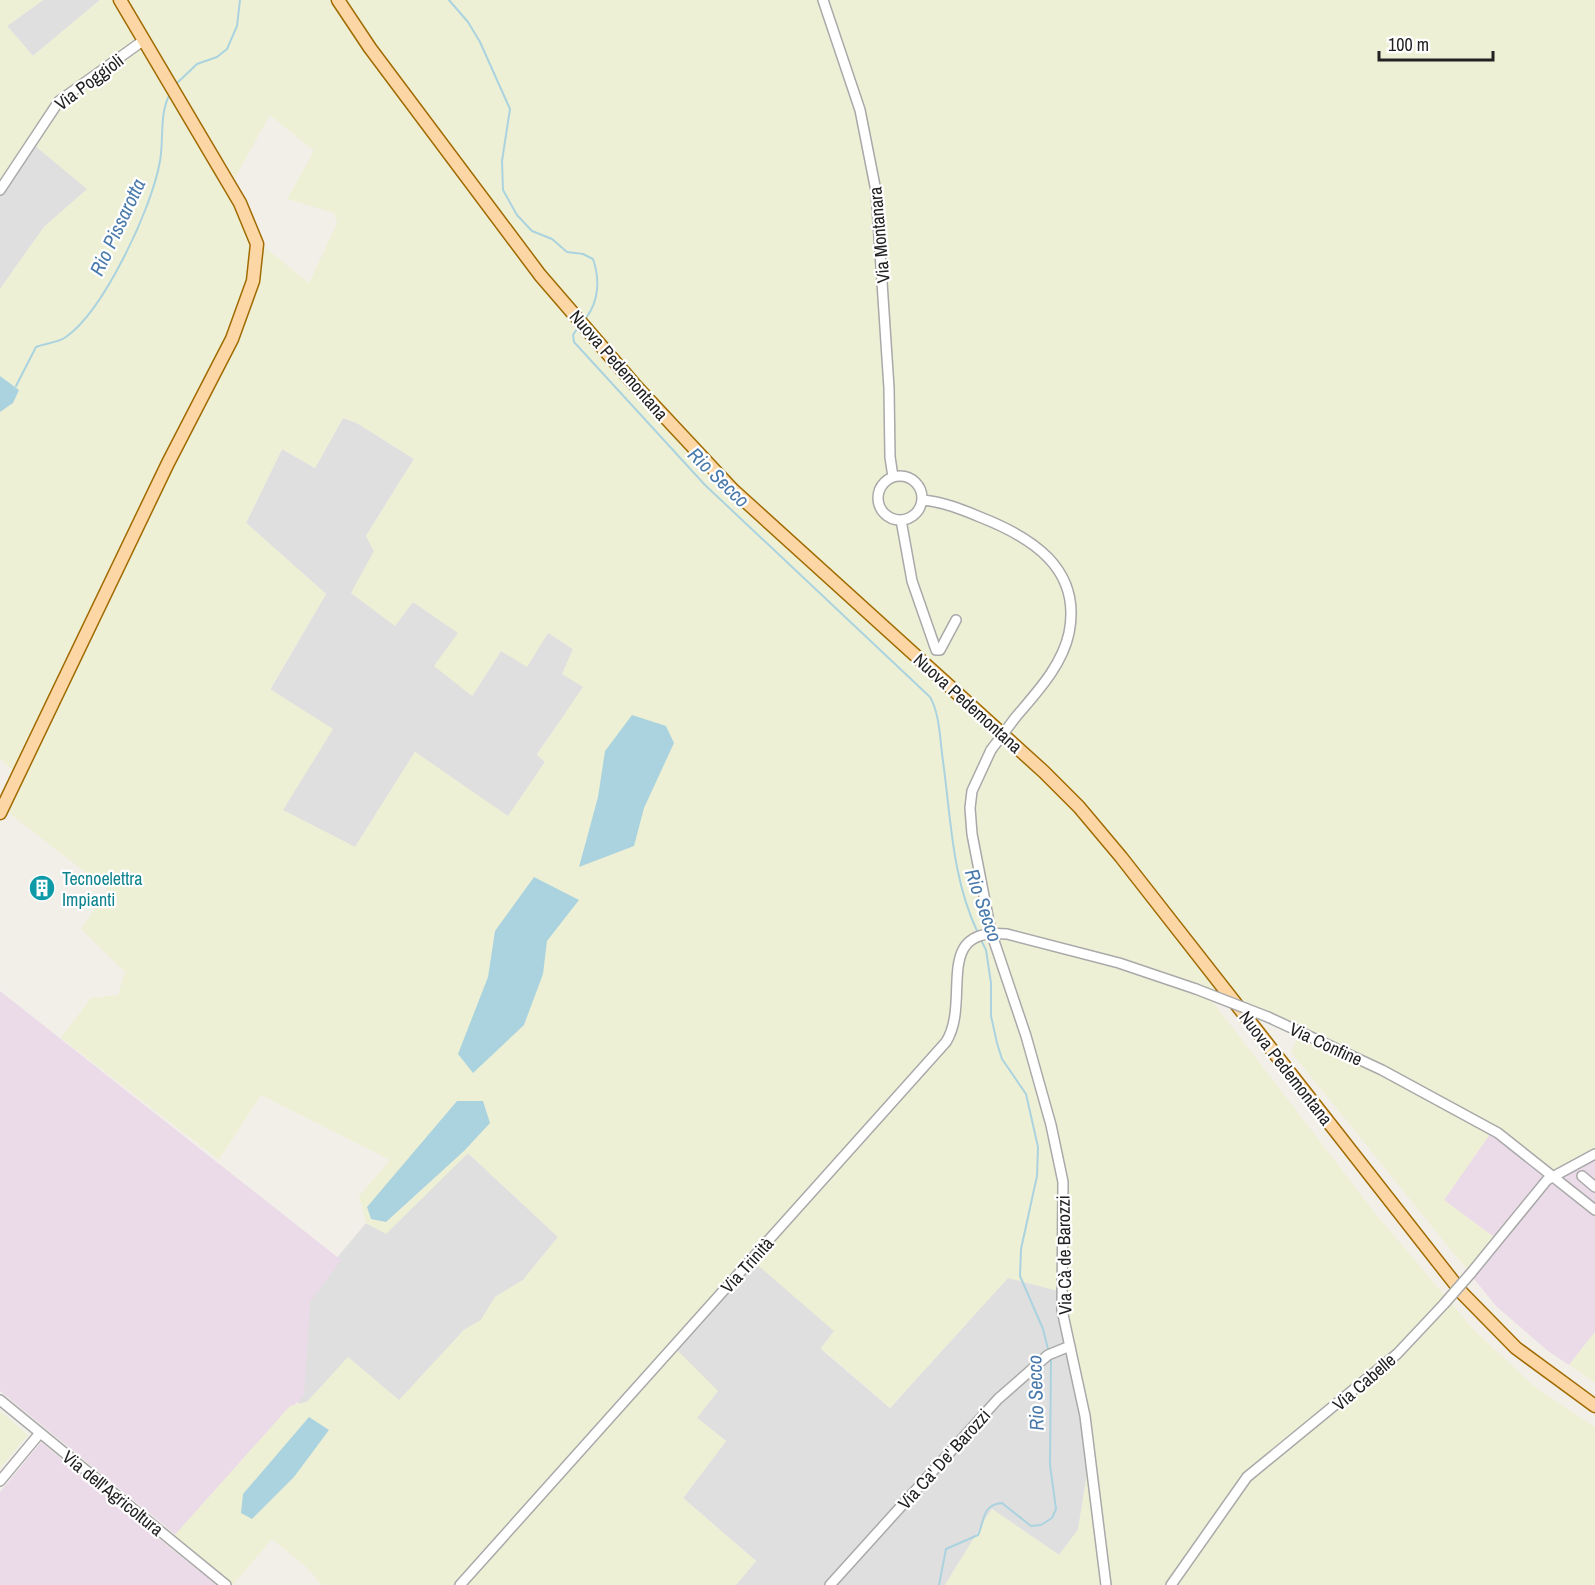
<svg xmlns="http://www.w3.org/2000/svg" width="1595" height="1585" font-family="'Archivo Narrow',sans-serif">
<rect width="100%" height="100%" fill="#f2efe9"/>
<!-- residential -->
<path fill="#e0dfdf" d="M43 0H100L33 56 7 26Z
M27 139 88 189 44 227 0 289V184Z
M343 418 357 423 414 459 366 536 374 551 394 626 413 602 459 633 472 696 501 651 548 632 574 650 584 687 537 754 545 762 508 817 415 752 355 847 282 810 332 730 270 690 326 594 246 523 282 449 315 468Z
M468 1153 558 1237 523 1280 495 1297 481 1320 464 1330 399 1401 348 1358 307 1402 298 1404 306 1295 366 1223 386 1233Z
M753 1260 835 1331 821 1349 890 1408 1008 1277 1062 1292 1092 1443 1078 1530 1059 1555 992 1509 945 1585H736L756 1561 683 1498 726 1441 697 1418 685 1360 674 1347Z"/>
<!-- industrial -->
<path fill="#ebdbe8" d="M0 991 341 1260 310 1302 304 1395 176 1535 0 1391Z
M1495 1127 1595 1154V1332L1569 1365 1548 1351 1496 1306 1467 1270 1494 1237 1443 1200Z
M41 1442 164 1543 217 1585H0V1492Z"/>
<!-- farmland -->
<path fill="#eef0d5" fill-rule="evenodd" d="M0 0H43L7 26 33 56 100 0H1595V1154L1556 1177 1495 1127 1444 1200 1494 1237 1467 1270 1291 1052 1301 1030 1209 997 1375 1213 1473 1329 1535 1387 1595 1427V1585H945L992 1509 1059 1555 1078 1530 1092 1443 1062 1292 1008 1278 890 1408 821 1348 834 1331 753 1261 674 1347 718 1391 697 1418 726 1441 683 1498 756 1561 736 1585H322L306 1567 272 1539 233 1585 173 1537 290 1406 307 1402 348 1357 399 1400 464 1330 481 1320 495 1297 523 1280 558 1237 468 1153 386 1234 366 1223 359 1196 390 1160 261 1095 219 1160 61 1038 91 998 118 995 125 972 81 929 108 890 9 813 14 772 0 758V289L44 227 87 189 27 139 0 184ZM182 93 235 178 270 115 314 151 287 199 334 213 337 223 309 283 262 245ZM343 418 357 423 414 459 366 536 374 551 351 593 395 626 413 602 458 633 434 666 472 696 501 651 527 667 548 633 573 649 562 674 583 687 537 755 545 762 508 816 415 752 355 847 283 810 333 729 270 689 326 594 246 523 282 449 315 468Z
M1595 1332V1383L1569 1365Z
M0 1411 28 1435 0 1468Z"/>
<!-- water -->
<path fill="#aad3df" d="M0 376 19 390 13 403 0 412Z
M632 715 666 726 674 743 644 808 634 846 579 867 598 797 605 751Z
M534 877 579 900 547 941 543 974 524 1025 473 1073 458 1054 488 977 495 931Z
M457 1101H483L490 1123 464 1151 386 1222 371 1219 367 1207Z
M309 1417 329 1430 294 1477 252 1519 241 1513 243 1494Z"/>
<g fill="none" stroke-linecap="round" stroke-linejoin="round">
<!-- stream -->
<path stroke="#aad3df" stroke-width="2" d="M449 0 468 22 480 42 510 109 502 161 503 190 517 215 532 231 552 239 567 252 583 254 593 259C600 279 599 301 586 318
M176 84 197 64 217 57 227 49 237 26 240 0
M577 329 573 335 574 342 705 485 930 697C940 714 940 741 943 761 951 819 952 879 978 933
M16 386 36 347C45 343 58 343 66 337 104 310 152 208 160 161 164 140 159 113 170 94
M980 938 986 950 991 983V1016L997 1043 1002 1059 1026 1094 1038 1147 1037 1176 1021 1249 1020 1276 1043 1329 1049 1353
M939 1585 946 1549 978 1535C985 1521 981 1505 1002 1503L1031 1526 1041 1525 1052 1518 1056 1509 1050 1465 1051 1358"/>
<defs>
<path id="minor" d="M823 0 860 110 876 191 889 388 890 457 893 477
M0 190 59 101 144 40
M878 498a22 22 0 1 1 44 0a22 22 0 1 1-44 0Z
M923 500C943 502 961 509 980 517 1031 537 1082 568 1069 633 1062 666 1036 693 1015 718
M901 520 912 581 936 650H940L956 620
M991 750 972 791 970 808 972 834 991 932 1026 1036 1051 1125 1063 1182 1062 1310 1085 1416 1106 1585
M1268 1017 1382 1070 1498 1133 1595 1210
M1582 1176 1595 1187
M1471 1273 1547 1180 1595 1154
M0 1400 226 1585
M0 1481 40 1433
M460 1585 946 1042C972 1001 931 926 1007 934L1119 963 1196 989
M830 1585 998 1399 1048 1355 1070 1346
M1171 1585 1247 1477 1397 1354 1444 1304"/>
<path id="major" d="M338 0 370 48 540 275 634 384 733 490 1044 772 1079 807 1121 857 1463 1294 1516 1348 1595 1406
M0 813 168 463 232 339 253 281 257 244 240 203 120 0"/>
</defs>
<!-- minor casing -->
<use href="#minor" stroke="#a9a9a9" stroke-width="12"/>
<!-- major casing -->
<use href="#major" stroke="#a06b00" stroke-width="15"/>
<!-- minor -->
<use href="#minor" stroke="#fff" stroke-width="9"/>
<!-- major -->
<use href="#major" stroke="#fcd6a4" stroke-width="12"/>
<defs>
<path id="minor-bridge" d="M991 750 1015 718
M1196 989 1268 1017
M1444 1304 1471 1273"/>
</defs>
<!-- minor-bridge casing -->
<use href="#minor-bridge" stroke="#a9a9a9" stroke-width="12" stroke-linecap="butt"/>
<!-- minor-bridge -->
<use href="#minor-bridge" stroke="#fff" stroke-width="9"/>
</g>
<!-- icons -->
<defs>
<symbol id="building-disc" viewBox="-11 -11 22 22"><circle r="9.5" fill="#0f9aa8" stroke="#fff"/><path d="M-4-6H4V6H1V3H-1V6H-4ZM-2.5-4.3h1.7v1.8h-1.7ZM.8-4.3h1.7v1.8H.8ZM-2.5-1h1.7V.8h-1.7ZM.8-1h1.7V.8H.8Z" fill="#fff"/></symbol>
</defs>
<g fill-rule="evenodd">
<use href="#building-disc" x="27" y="873" width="30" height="30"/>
</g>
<g text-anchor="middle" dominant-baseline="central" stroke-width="4.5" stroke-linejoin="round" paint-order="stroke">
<!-- street labels -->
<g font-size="18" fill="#222" stroke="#fff">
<text transform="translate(89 82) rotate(-37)">Via Poggioli</text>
<text transform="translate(879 235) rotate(-95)">Via Montanara</text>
<text transform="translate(619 365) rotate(49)">Nuova Pedemontana</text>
<text transform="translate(968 703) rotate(42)">Nuova Pedemontana</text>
<text transform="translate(1326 1044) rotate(25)">Via Confine</text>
<text transform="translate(1286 1068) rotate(52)">Nuova Pedemontana</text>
<text transform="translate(1064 1255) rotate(-91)">Via Cà de Barozzi</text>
<text transform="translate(747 1265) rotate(-48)">Via Trinità</text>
<text transform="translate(1364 1382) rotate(-41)">Via Cabelle</text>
<text transform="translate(944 1459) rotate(-48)">Via Ca' De' Barozzi</text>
<text transform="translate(113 1493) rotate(39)">Via dell'Agricoltura</text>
</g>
<!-- culture labels -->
<g font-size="18" fill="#0d838f" stroke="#fff" text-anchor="start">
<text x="62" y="878">Tecnoelettra<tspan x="62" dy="21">Impianti</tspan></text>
</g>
<!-- water labels -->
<g font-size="20" font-style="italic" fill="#4a7aab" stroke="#fff">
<text transform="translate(117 227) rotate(-65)">Rio Pissarotta</text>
<text transform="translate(719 477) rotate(44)">Rio Secco</text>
<text transform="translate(984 905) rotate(71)">Rio Secco</text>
<text transform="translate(1035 1393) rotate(-92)">Rio Secco</text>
</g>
</g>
<!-- scale -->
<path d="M1379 51v9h114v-9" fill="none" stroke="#222222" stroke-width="3"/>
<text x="1388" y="51" font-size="18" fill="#222222" stroke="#ffffff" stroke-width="4.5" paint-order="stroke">100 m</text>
</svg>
